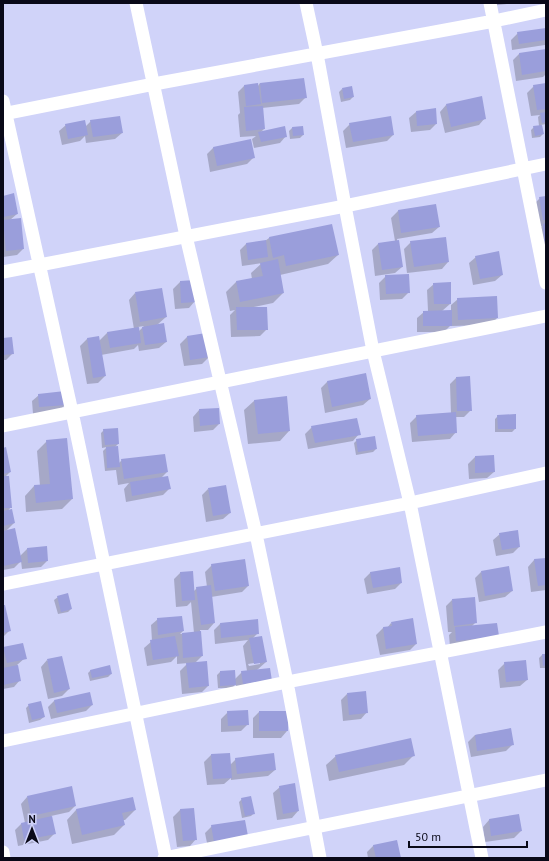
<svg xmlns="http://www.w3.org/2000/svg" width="549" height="861" font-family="'PT Sans',sans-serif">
<rect width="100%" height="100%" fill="#d0d3f9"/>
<!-- shadow -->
<path fill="#0003" fill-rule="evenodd" d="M490 3H508L507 4 490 6Z
M546 29V44L545 45 512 50 511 40 518 33Z
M546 50V74L543 77 516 81 513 60 519 54Z
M260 83 306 97 299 104 262 108 264 129 261 132 286 136 280 143 254 148 252 139 256 136 240 137 238 115 240 113 238 92 244 86H258Z
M546 84V124L541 125 543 134 540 137 532 138 531 130 534 127 539 126 538 117 540 115 531 116 527 93 534 86Z
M342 89 353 97 350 100 341 102 339 92Z
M446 105 485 118 479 125 445 133 440 112Z
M416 112 436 124 430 130 411 132 409 118Z
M91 121 122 133 115 139 86 143 85 136 80 141 62 145 59 131 66 125 86 126Z
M350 124 393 135 387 141 346 148 343 131Z
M302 127 303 135 300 138 290 139 289 131 292 128Z
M250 140 254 157 247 164 210 172 207 154 213 148Z
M3 197 17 214 10 220 23 249 17 255 3 257Z
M546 197V246L538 247 536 231 542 226H537L533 205 540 198Z
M435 205 439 227 432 233 397 239 402 267 395 273 375 276 372 250 378 244 395 241 391 218 398 211Z
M331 225 338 255 328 264 280 275 283 293 273 303 254 307 267 329 260 336 231 337 230 315 235 310 230 311 226 292 236 282 252 279 251 273 262 263 242 266 240 250 246 244 265 241 269 238Z
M411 242 448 262 442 269 407 273 404 249Z
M476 257 502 275 495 281 473 285 469 263Z
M386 276 409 292 402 299 380 300 379 283Z
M194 281 195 301 189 308 175 309 173 289 180 282Z
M434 284 450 304 442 311H451V305L458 299 497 318 491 325 452 326V324L444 332H417V318L424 312 428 311 427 290Z
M135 293 166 317 157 325 166 342 159 348 139 351 138 345 134 349 101 355 105 376 98 383 87 384 80 346 87 339 99 337V341L107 333 134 329 129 300ZM144 326 138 332V327Z
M205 334 209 357 202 364 184 366 180 344 187 337Z
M3 339 13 353 6 360H3Z
M365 374 370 399 363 405 325 413 321 388 327 382Z
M456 378 471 410 464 417H455L456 432 450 439 412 442 410 423 417 416 451 414 450 384Z
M39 395 65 405 59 411 33 414 32 401Z
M286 397 289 431 280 441 248 444 244 410 254 401Z
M199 410 219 424 213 430 194 432 193 417Z
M498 416 515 429 512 432H495V419Z
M312 427 359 434 353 441 308 449 305 434Z
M104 430 118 444 114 448 118 464 122 460 167 472 161 478 169 489 163 495 126 502 124 489 129 483 118 485 116 470 105 471 103 451 107 447 102 448 101 433Z
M357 440 376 449 373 452 356 455 354 443Z
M47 441 72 499 62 509 26 512 25 496 34 486H40L37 451Z
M3 449 10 472 5 477 11 507 7 512 14 523 6 531 20 556 27 549 46 547 47 561 41 567 22 569 21 561 14 568 3 570Z
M493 456 494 472 487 478 469 479 468 464 475 457Z
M208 489 230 513 223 519 206 522 202 495Z
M500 534 519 547 513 553 496 556 493 540Z
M546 559V590L531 592 528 567 534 560Z
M212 565 248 586 242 592 211 597 214 623 208 630H200L202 656 194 664 208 686 202 692 182 694 180 671 188 663 177 664V656L171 662 147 666 144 648 152 641 151 625 158 619 183 631 180 634 194 633 191 602 187 606 176 607 174 579 181 572 193 592 197 588 207 587 205 572Z
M371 572 401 583 395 589 367 594 364 579Z
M481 572 512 591 505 597 479 602 475 578Z
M58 597 71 609 68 612 58 614 54 600Z
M452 600 476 622 472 626 498 636 450 647 449 635 452 632H448L446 606Z
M3 606 9 631 3 637Z
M391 623 416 644 410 650 380 655 376 635 383 628H387Z
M220 624 258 633 253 638 266 662 257 670 271 680 236 690V684L232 688H218L217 675 220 672 235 679 242 672 247 671 243 646 248 640 215 644 214 630ZM260 662V664L249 666 248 664Z
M3 648 25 658 17 665 20 680 14 687 3 689Z
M542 655H546V668H540L539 658Z
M47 660 69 689 62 696 48 699 41 667Z
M505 663 527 680 520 686 500 688 498 670Z
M91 670 111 674 108 677 90 681 88 673Z
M347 694 367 712 361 719 343 721 341 700Z
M54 701 92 705 86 711 51 719 48 707Z
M29 705 44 717 40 720 29 723 26 708Z
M228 712 248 724 241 731 221 732V719Z
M259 712 287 731 281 738H253V718Z
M510 729 513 744 506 751 471 757 468 742 475 735Z
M229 754 230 765 236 759 275 770 268 776 231 780V778L224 784 207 785 204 762 211 755Z
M336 756H413L404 765 329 781 326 765Z
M280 787 298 811 292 818 277 820 273 793Z
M27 797 75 806 69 812 51 816 55 833 48 840 18 846 15 830 21 824 25 823 21 804Z
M242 799 254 813 251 816 242 818 239 802Z
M193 809 196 839 190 846 177 847 173 817 180 810Z
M76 810H135L125 820H123L124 825 114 835 72 844 67 820Z
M489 820 521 831 514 838 485 842 483 827Z
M244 821 208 848 205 833 212 826Z
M374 845 400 858H368L367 852Z"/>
<!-- building -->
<path fill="#9a9edb" d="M546 28V40L519 44 517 32Z
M546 49V71L522 75 519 53Z
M304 78 307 98 262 103 260 83Z
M258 83 261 104 246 106 244 85Z
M546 83V109L537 110 533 85Z
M352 86 354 97 344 99 342 88Z
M482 96 486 119 451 127 446 104Z
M263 106 265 129 246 131 244 107Z
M436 108 437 124 417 126 416 111Z
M546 112V122L542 123 540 113Z
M120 116 123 133 93 137 90 120Z
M391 116 394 135 353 142 349 123Z
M85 120 88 135 68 139 65 124Z
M542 125 544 134 535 136 533 126Z
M285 126 287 137 261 142 258 132Z
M303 126 304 135 293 136 292 127Z
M251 139 255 158 217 166 213 147Z
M14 193 18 214 3 217V196Z
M546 196V220H543L539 197Z
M436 204 440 227 401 233 398 210Z
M21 218 24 249 6 251 3 220Z
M546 223V240L544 241 543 224Z
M332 224 339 255 286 266 284 255 273 258 269 237Z
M446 237 449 262 414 267 410 241Z
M266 240 268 257 248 260 246 243Z
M399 240 403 267 382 270 378 243Z
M499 251 503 275 480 279 475 256Z
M278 259 284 293 240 302 236 281 263 276 260 263Z
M409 274 410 293 386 294 385 275Z
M195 280 196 302 181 303 180 281Z
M451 282V304H434L433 283Z
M162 288 167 317 140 322 135 292Z
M497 296 498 318 458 320 457 298Z
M236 307H267L268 330H237Z
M452 310V326H423V311Z
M164 323 167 342 145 345 142 327Z
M139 327 141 343 110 348 107 332Z
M206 333 210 357 190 360 187 336Z
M99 336 106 376 93 378 87 338Z
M12 337 14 354 3 355V338Z
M366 373 371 399 332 407 327 381Z
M470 376 472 411H457L456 377Z
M65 391 66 405 39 407 38 394Z
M287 396 290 431 258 434 254 400Z
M219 408 220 424 200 426 199 409Z
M456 412 457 433 418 436 416 415Z
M516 414V429H498L497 415Z
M357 418 361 435 315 443 311 426Z
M118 428 119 444 105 445 103 429Z
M375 436 377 449 358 452 356 439Z
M67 438 73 499 36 503 34 485 50 484 46 440Z
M118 446 120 467 107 468 106 447Z
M6 447 11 472 3 474V448Z
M165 454 168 472 124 479 121 459Z
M494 455 495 472 475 473V456Z
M3 476H9L12 508H3Z
M168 476 171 489 132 496 130 482Z
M226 485 231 513 213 516 208 488Z
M12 509 15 523 3 526V511Z
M15 528 22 562 3 566V531Z
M518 530 520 547 502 550 499 533Z
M47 546 48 561 28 563 27 548Z
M546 558V585L538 586 534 559Z
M245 559 249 586 215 591 211 564Z
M509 566 513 591 485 596 481 571Z
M400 567 402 583 373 588 370 572Z
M193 571 195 600 182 601 180 572Z
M211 585 215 623 201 625 196 587Z
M68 593 72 609 61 612 57 596Z
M475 597 477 623 454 626 452 599Z
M3 605H5L11 631 3 633Z
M182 616 184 631 158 635 157 618Z
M413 618 417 644 386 649 383 627 392 626 391 622Z
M258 619 259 634 221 638 220 623Z
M497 623 499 636 456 641 455 627Z
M201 631 203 656 183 658 182 633Z
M175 636 179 656 153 660 150 640Z
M262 636 267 662 254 664 249 638Z
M23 643 27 659 7 663 3 647Z
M542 654H546V665L543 666Z
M62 656 70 689 54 693 47 659Z
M526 660 528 680 506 682 504 662Z
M207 661 209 686 189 688 186 663Z
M18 665 21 681 3 685V668Z
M110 665 112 674 92 678 90 670Z
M270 668 272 681 243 684 241 671Z
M235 670 236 685 220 686V671Z
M366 691 368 713 349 715 347 693Z
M90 692 93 705 57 713 54 700Z
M41 701 45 717 32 720 28 704Z
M248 710 249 725 228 726 227 711Z
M259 711H288V731H259Z
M511 728 514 745 477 751 475 735Z
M411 738 415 756 339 772 335 755Z
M230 753 232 778 213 779 211 754Z
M274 753 276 770 237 774 235 758Z
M295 783 299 811 283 814 279 786Z
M72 786 76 806 31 816 27 796Z
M251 796 255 814 245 816 241 798Z
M133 797 136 810 122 813 125 825 82 835 76 809Z
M194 808 197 840 183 841 180 809Z
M519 814 522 831 491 836 489 819Z
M52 816 56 834 24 840 21 823Z
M245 820 248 836 214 842 211 825Z
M397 840 401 858H376L373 845Z"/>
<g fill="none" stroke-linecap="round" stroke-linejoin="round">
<!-- minor -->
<path stroke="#fff" stroke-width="13" d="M136 3 186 236 256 534 287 682 320 858
M306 3 317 54 345 206 373 351 410 503 482 858
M490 3 546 283
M3 101 72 412 166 858
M3 114 154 84 494 21 546 10
M3 272 345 206 546 164
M3 426 546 316
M3 584 410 503 546 473
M3 741 287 682 546 632
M3 852 4 858
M164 858 546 780"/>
</g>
<!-- border -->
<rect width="549" height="861" fill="none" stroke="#090918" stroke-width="8"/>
<!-- north arrow -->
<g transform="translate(32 829)" stroke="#d0d3f9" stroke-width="3" paint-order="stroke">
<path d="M0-3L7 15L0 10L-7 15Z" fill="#090918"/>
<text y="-6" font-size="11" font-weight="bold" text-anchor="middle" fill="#090918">N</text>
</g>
<!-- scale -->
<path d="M409 841v6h118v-6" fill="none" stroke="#090918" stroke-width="2"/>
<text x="415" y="841" font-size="12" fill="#090918" stroke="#d0d3f9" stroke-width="3" paint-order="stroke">50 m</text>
</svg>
